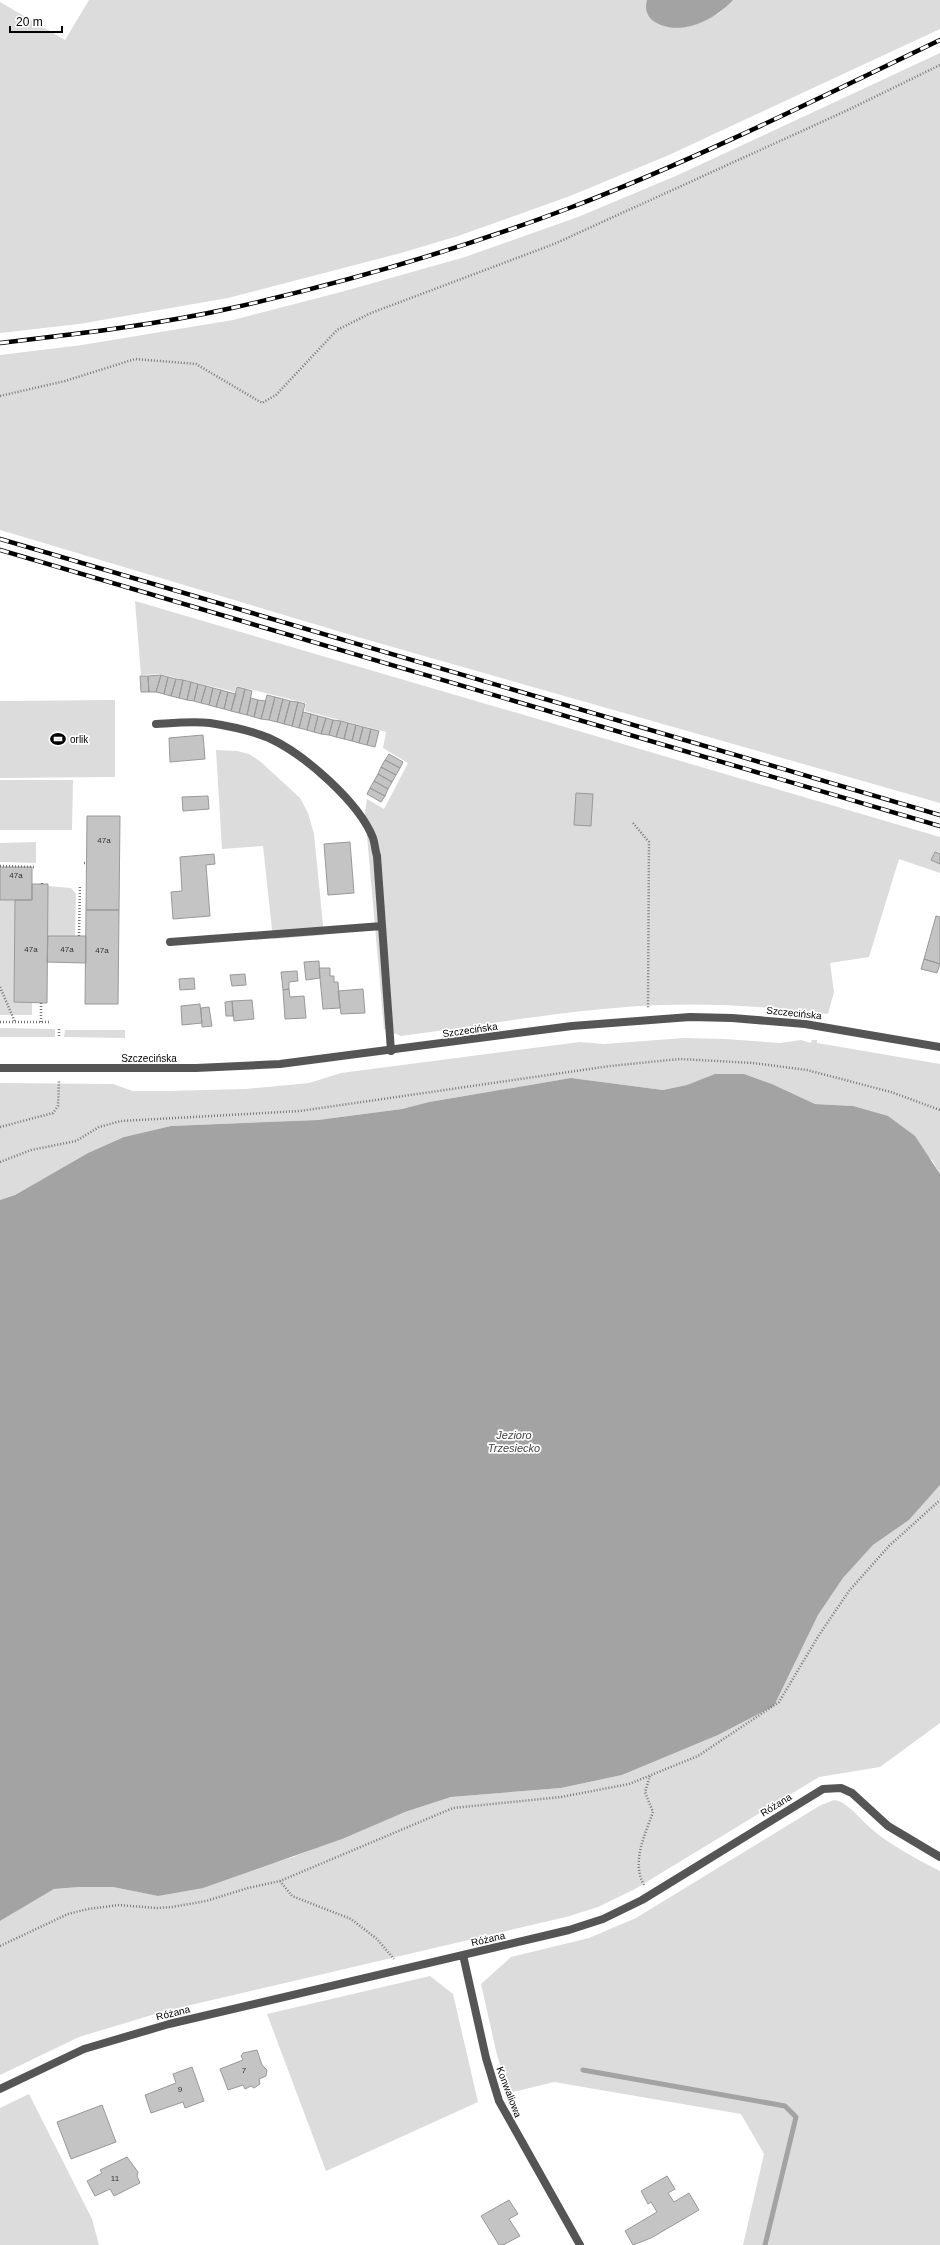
<svg xmlns="http://www.w3.org/2000/svg" width="940" height="2245" font-family="Arial,sans-serif">
<rect width="100%" height="100%" fill="#fff"/>
<!-- green -->
<path fill="#dcdcdc" d="M89 0H647V13L650 18 687 27 718 14 733 0H940V29L669 155 570 196 458 236 401 253 228 298 79 324 0 333V2L65 40Z
M940 53V803L361 638 0 530V355L82 345 233 320 341 292 465 257 578 217 678 175Z
M135 601 940 837V873L899 859 869 957 830 963 834 992 828 1014C773 1007 718 1003 662 1005 575 1008 488 1025 401 1036L384 1029 365 813 367 799 384 809 408 763 383 748 386 732 305 711 306 703 236 686 235 692 160 674 141 675Z
M115 700V777L0 778V701Z
M216 750 237 751 249 754 261 762 300 798 308 813 314 834 324 935 273 939 263 846 222 849Z
M0 780H73L72 830H0Z
M36 842V863L0 862V843Z
M48 886 71 888 76 894 75 936H48Z
M0 900H15L14 1002H32V1015H0Z
M0 1028 55 1029V1037H0Z
M65 1030H125V1038L64 1037Z
M684 1038 725 1039 780 1043 801 1040 811 1043 812 1040H817V1043L940 1064V1174L932 1160 853 1106 815 1104 772 1084 744 1074 663 1090 571 1078 429 1102 402 1109 318 1120 171 1126 124 1137 88 1153 15 1195 0 1200V1083L113 1084 133 1091H167L245 1089 309 1083 341 1073 580 1042 604 1044Z
M940 1485V1723L880 1767 819 1777 635 1889 598 1907 566 1917 165 2011 79 2037 0 2075V1921L54 1889 79 1887H113L158 1896 293 1857 405 1812 451 1797 561 1788 622 1775 718 1735 774 1706 818 1615 843 1578 873 1545 909 1520Z
M834 1800C846 1802 854 1812 863 1821 885 1843 913 1857 940 1871V2245H743L764 2154 741 2114 554 2082 509 2093 497 2055 481 1984 511 1957 589 1938 636 1918 821 1805Z
M430 1976 453 1994 478 2102 326 2171 267 2014Z
M29 2094 92 2219 99 2245H0V2108Z"/>
<!-- water -->
<path fill="#a3a3a3" d="M647 0H733C715 20 678 39 652 20 646 15 645 7 647 0Z
M715 1074H744L772 1084 815 1104 853 1106 888 1116 915 1136 940 1174V1485L909 1520 873 1545 843 1578 818 1615 774 1706 718 1735 622 1775 561 1788 451 1797 405 1812 342 1839 203 1888 158 1896 113 1887H79L54 1889 0 1921V1200L15 1195 88 1153 124 1137 171 1126 318 1120 402 1109 429 1102 571 1078 663 1090 687 1085Z"/>
<g fill="none" stroke-linecap="round" stroke-linejoin="round">
<!-- stream -->
<path stroke="#a3a3a3" stroke-width="5" d="M583 2070 785 2106 796 2117 765 2245"/>
</g>
<!-- building -->
<path fill="#c4c4c4" stroke="#999" d="M161 675 168 677 164 694 156 692Z
M161 675 156 692H149L148 676Z
M140 676H148L149 692H141Z
M168 677 176 679 171 696 164 694Z
M176 679 183 680 179 698 171 696Z
M183 680 191 682 187 700 179 698Z
M191 682 198 684 194 701 187 700Z
M198 684 206 686 201 703 194 701Z
M206 686 213 688 209 705 201 703Z
M237 687 245 689 239 713 231 711Z
M213 688 221 690 216 707 209 705Z
M245 689 252 691 247 715 239 713Z
M221 690 228 692 224 709 216 707Z
M228 692 236 694 231 711 224 709Z
M267 695 275 697 269 720 261 719Z
M275 697 283 699 277 722 269 720Z
M251 698 258 700 254 717 247 715Z
M283 699 290 701 284 724 277 722Z
M258 700 266 701 261 719 254 717Z
M290 701 298 702 292 726 284 724Z
M298 702 305 704 299 728 292 726Z
M303 712 311 714 307 730 299 728Z
M311 714 318 716 314 732 307 730Z
M318 716 326 718 321 734 314 732Z
M326 718 333 720 329 735 321 734Z
M333 720 341 721 336 737 329 735Z
M341 721 348 723 344 739 336 737Z
M348 723 356 725 352 741 344 739Z
M356 725 363 727 359 743 352 741Z
M363 727 371 729 367 745 359 743Z
M371 729 379 731 375 747 367 745Z
M203 735 205 759 170 762 169 738Z
M389 754 403 762 400 768 385 760Z
M385 760 400 768 396 775 381 767Z
M381 767 396 775 392 782 378 774Z
M378 774 392 782 388 789 374 781Z
M374 781 388 789 385 796 370 788Z
M370 788 385 796 381 802 367 794Z
M576 793 593 794 591 826 574 825Z
M208 796 209 809 183 811 182 797Z
M87 816H120L119 910H86Z
M350 842 354 893 328 895 324 844Z
M935 852 940 854V864L931 860Z
M214 854 215 864 206 865 210 916 173 919 171 892 182 891 180 857Z
M0 867H32V900H0Z
M32 884H48L47 1003 14 1002 15 900H32Z
M86 910H119L118 1004H85Z
M936 916 940 917V964L924 959Z
M48 936H86V963L47 962Z
M924 959 940 964 937 973 921 969Z
M319 961 320 978 306 980 304 962Z
M319 968H330V976H334V982H338L340 1008 323 1009Z
M297 971 298 981 289 982V989L283 990 281 972Z
M245 974 246 985 232 986 230 975Z
M194 978 195 989 180 990 179 979Z
M289 989 290 997 304 996 306 1018 285 1019 283 990Z
M363 989 365 1013 341 1014 338 991Z
M252 1000 254 1019 234 1021 232 1001Z
M232 1001 233 1016H226L225 1002Z
M200 1004 202 1023 182 1025 181 1006Z
M209 1007 212 1026 202 1027 201 1008Z
M257 2050 262 2065 267 2070 266 2076 259 2079 260 2084 254 2088 251 2086 245 2089 243 2085 228 2090 220 2069 243 2060 241 2056 243 2053Z
M192 2067 204 2101 185 2108 183 2102 151 2113 145 2095 176 2083 173 2074Z
M102 2105 116 2142 71 2159 57 2122Z
M127 2157 138 2172 137 2176 140 2183 114 2196 110 2189 95 2196 87 2181 102 2173 100 2170Z
M667 2176 675 2189 668 2193 674 2202 689 2193 699 2210 651 2238 633 2245 625 2231 657 2212 651 2202 648 2204 641 2191Z
M509 2200 518 2214 509 2219 520 2236 503 2245H499L481 2216Z"/>
<g fill="none" stroke-linecap="round" stroke-linejoin="round">
<!-- path -->
<path stroke="#777" stroke-width="2.5" stroke-dasharray="1 2" stroke-linecap="butt" d="M0 396 65 381 135 359 196 364 262 403 276 395 337 330 371 313 554 244 848 110 940 65
M633 823 649 842 648 1008
M84 863H87
M0 866 36 867
M42 884V882
M79 936 80 885
M0 987 15 1022
M0 1022H49
M41 1022V1002
M59 1029V1037
M0 1127 53 1113 58 1106 59 1080
M0 1162 31 1150 76 1141 99 1127 121 1121 300 1111 610 1066 680 1059 753 1063 807 1070 891 1092 940 1110
M280 1881 292 1896 351 1919 377 1939 394 1959
M644 1885C631 1862 645 1835 653 1812L645 1792 650 1776
M0 1946 68 1914 88 1909 119 1905 156 1908 172 1907 206 1901 248 1888 280 1881 453 1808 561 1797 629 1784 698 1756 779 1702 819 1635 849 1591 889 1546 940 1500"/>
<!-- service -->
<path stroke="#555" stroke-width="8" d="M156 724C173 723 193 721 210 723 229 726 252 731 269 738 304 754 359 802 373 838 375 844 375 850 377 856L391 1051
M170 942 382 926"/>
<!-- minor -->
<path stroke="#555" stroke-width="8" d="M463 1955 486 2058 499 2101 580 2245
M0 2089 84 2049 169 2024 569 1930 603 1919 642 1900 823 1789 841 1788 852 1793 888 1826 940 1857"/>
<!-- tertiary -->
<path stroke="#555" stroke-width="8" d="M0 1068H196L280 1064 572 1026 690 1017 732 1018 805 1024 940 1047"/>
<defs>
<path id="rail" d="M0 343C77 334 156 325 232 308 347 282 461 249 572 207 697 159 819 98 940 40
M0 539 940 815
M0 550 940 826"/>
</defs>
<!-- rail casing -->
<use href="#rail" stroke="#000" stroke-width="4.5"/>
<!-- rail -->
<use href="#rail" stroke="#fff" stroke-width="3" stroke-dasharray="9" stroke-linecap="butt"/>
</g>
<!-- icons -->
<defs>
<symbol id="stadium-bare" viewBox="-9 -9 18 18"><path d="M0-5a6.5 5 0 1 0 0 10a6.5 5 0 1 0 0-10ZM-3.5-1.8h7v3.6h-7Z" fill="#000" stroke="#fff" stroke-width="2.5" paint-order="stroke"/></symbol>
</defs>
<g fill-rule="evenodd">
<use href="#stadium-bare" x="47" y="728" width="22" height="22"/>
</g>
<g text-anchor="middle" dominant-baseline="central" stroke-width="3.5" stroke-linejoin="round" paint-order="stroke">
<!-- number labels -->
<g font-size="8" fill="#313131">
<text x="104" y="840">47a</text>
<text x="16" y="875">47a</text>
<text x="31" y="949">47a</text>
<text x="67" y="949">47a</text>
<text x="102" y="950">47a</text>
<text x="244" y="2070">7</text>
<text x="180" y="2089">9</text>
<text x="115" y="2178">11</text>
</g>
<!-- poi labels -->
<g font-size="10" fill="#000" stroke="#fff" text-anchor="start">
<text x="70" y="739">orlik</text>
</g>
<!-- street labels -->
<g font-size="10" fill="#000" stroke="#fff">
<text transform="translate(794 1013) rotate(6)">Szczecińska</text>
<text transform="translate(470 1030) rotate(-8)">Szczecińska</text>
<text x="149" y="1058">Szczecińska</text>
<text transform="translate(776 1805) rotate(-32)">Różana</text>
<text transform="translate(488 1939) rotate(-13)">Różana</text>
<text transform="translate(173 2013) rotate(-14)">Różana</text>
<text transform="translate(509 2092) rotate(69)">Konwaliowa</text>
</g>
<!-- water labels -->
<g font-size="11" font-style="italic" fill="#444" stroke="#fff">
<text x="514" y="1435">Jezioro<tspan x="514" dy="13">Trzesiecko</tspan></text>
</g>
</g>
<!-- scale -->
<path d="M10 26v6h52v-6" fill="none" stroke="#000000" stroke-width="2"/>
<text x="16" y="26" font-size="12" fill="#000000" stroke="#ffffff" stroke-width="3" paint-order="stroke">20 m</text>
</svg>
